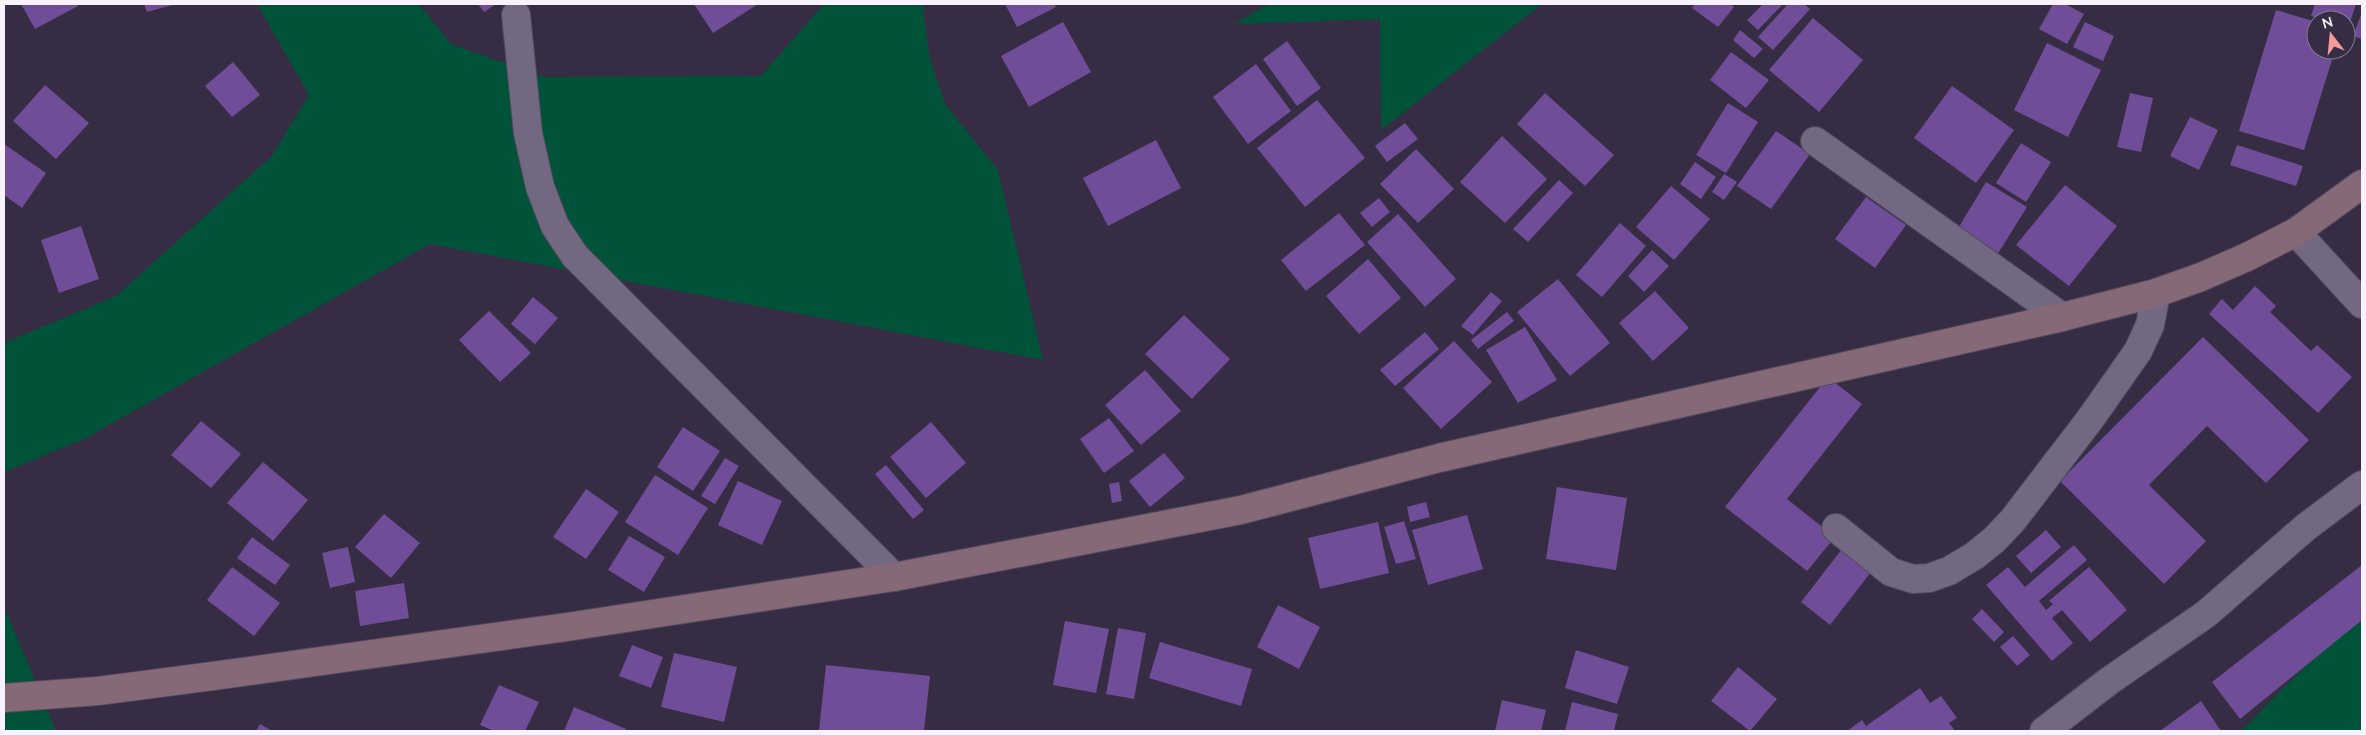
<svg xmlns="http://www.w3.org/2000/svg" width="2366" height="735" font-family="'Nunito Sans',sans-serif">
<rect width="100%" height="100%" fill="#362d44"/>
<!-- green -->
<path fill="#005338" d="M257 4H419L451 44 544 77 761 76 824 4H925L923 9 930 59 945 104 998 170 1043 360 430 244 84 439 4 472V343L116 296 272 156 309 95Z
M1269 4H1542L1381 130 1380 19 1234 24Z
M4 606 56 731H4Z
M2362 609V731H2241Z"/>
<!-- building -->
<path fill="#6f4d99" d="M21 4H77L78 6 35 29Z
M144 4H176L147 12Z
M478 4H496L484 12Z
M694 4H758L713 33Z
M1005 4H1054L1056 7 1017 27Z
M1695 4H1730L1734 7 1718 27 1692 8Z
M1763 4H1783L1758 30 1747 20Z
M1788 4H1804L1810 9 1773 50 1758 37Z
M2053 4H2065L2084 14 2067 44 2039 29Z
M2315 4H2356L2348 28H2346V20H2323L2311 16Z
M2276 10 2316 22V50H2335L2304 150 2239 131Z
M2362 12V39L2353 36Z
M1813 18 1863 60 1819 112 1769 70Z
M1063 22 1091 72 1029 107 1001 56Z
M2085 22 2114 36 2103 61 2073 47Z
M1740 30 1763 49 1754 58 1733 40Z
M1287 41 1321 88 1297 106 1263 59Z
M2047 43 2101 70 2068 137 2014 110Z
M1731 52 1769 80 1746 108 1710 80Z
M233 62 260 95 232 117 205 86Z
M1256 64 1291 111 1248 144 1213 97Z
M45 85 89 123 56 159 13 121Z
M1952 86 2014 130 1976 183 1914 138Z
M1545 93 1614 155 1585 186 1517 124Z
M2130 93 2153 98 2141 152 2117 147Z
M1317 100 1365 158 1305 207 1257 148Z
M1728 103 1758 122 1726 173 1696 155Z
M2190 117 2218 130 2199 170 2170 156Z
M1405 123 1418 139 1387 162 1375 146Z
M1776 131 1810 154 1771 209 1737 186Z
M1502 136 1547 179 1505 223 1460 182Z
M1156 140 1181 188 1108 226 1083 178Z
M2021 143 2051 162 2026 202 1996 183Z
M4 144 46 173 22 208 4 195Z
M2237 145 2303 166 2296 186 2230 165Z
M1416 149 1454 189 1418 223 1380 184Z
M1695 162 1716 177 1701 199 1680 184Z
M1724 174 1737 182 1724 200 1712 192Z
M1559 180 1573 193 1528 242 1513 229Z
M1986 182 2027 207 1997 255 1957 230Z
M2065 185 2117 226 2069 286 2016 245Z
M1671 186 1710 219 1674 260 1636 227Z
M1866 197 1906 225 1875 268 1835 239Z
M1379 198 1390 212 1372 227 1360 213Z
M1339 213 1365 245 1306 291 1281 260Z
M1398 214 1456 279 1425 307 1367 242Z
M1620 223 1646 246 1602 297 1576 275Z
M81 226 99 279 59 293 41 240Z
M1652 250 1669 266 1644 292 1628 276Z
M1368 259 1401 298 1359 334 1326 296Z
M1558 279 1610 343 1570 376 1517 312Z
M2255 286 2276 306 2270 312 2311 351 2317 345 2352 377 2318 413 2209 314 2222 299 2233 310Z
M1655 291 1689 328 1653 361 1619 323Z
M1491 292 1502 301 1473 335 1461 326Z
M533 297 558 318 535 344 511 324Z
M489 311 531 353 500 382 459 340Z
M1507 312 1514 321 1478 349 1471 340Z
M1184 315 1230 359 1192 399 1145 354Z
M1525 327 1557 380 1518 403 1486 350Z
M1425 332 1439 349 1395 386 1380 370Z
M2203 337 2309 440 2266 483 2207 426 2149 485 2206 541 2164 584 2060 481Z
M1454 341 1492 382 1441 429 1403 388Z
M1145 370 1181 411 1141 445 1105 405Z
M1828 377 1862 404 1787 499 1835 537 1807 571 1725 507Z
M1109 418 1134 451 1104 473 1080 439Z
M201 421 241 454 211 488 171 455Z
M931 422 966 463 926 498 890 457Z
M683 427 720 451 693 491 657 467Z
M1164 453 1185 478 1150 507 1129 481Z
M725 458 739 466 715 504 701 496Z
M263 462 308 500 273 541 227 503Z
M886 465 924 510 913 519 875 474Z
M655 475 708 508 678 555 625 522Z
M738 481 782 501 762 545 718 525Z
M1119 482 1122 501 1112 503 1109 484Z
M1557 487 1627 498 1616 570 1546 559Z
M586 489 619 512 586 559 553 537Z
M1426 502 1430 517 1410 522 1407 507Z
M384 514 420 543 391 578 355 547Z
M1467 515 1483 569 1428 585 1412 530Z
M1404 521 1416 559 1396 564 1384 527Z
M1378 522 1389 573 1320 589 1308 538Z
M2046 530 2061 547 2031 573 2016 556Z
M629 536 665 557 644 592 608 570Z
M252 537 290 565 275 585 237 558Z
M2074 545 2087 560 2039 601 2046 610 2053 604 2049 601 2089 567 2127 610 2090 642 2062 610 2052 618 2073 643 2052 661 1986 585 2008 567 2025 587Z
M348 547 355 582 330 588 322 553Z
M1842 549 1871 572 1830 625 1801 602Z
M2362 565V620L2240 719 2212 682Z
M232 567 280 603 254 636 207 600Z
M404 583 409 618 360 626 355 591Z
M1278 605 1320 627 1299 669 1257 647Z
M1982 609 2004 632 1994 642 1972 619Z
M1065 621 1109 629 1096 693 1053 685Z
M1118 628 1146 633 1134 699 1106 694Z
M2013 636 2030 655 2017 666 2000 647Z
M1160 642 1252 669 1241 706 1149 678Z
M632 645 663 657 651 688 619 676Z
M1576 650 1629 667 1617 704 1565 688Z
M674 653 737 667 724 722 661 707Z
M826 665 930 676 924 731 819 730Z
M1738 667 1777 699 1750 731 1711 701Z
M499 685 539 702 525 731H494L480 725Z
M1920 688 1930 703 1941 696 1957 718 1949 723 1955 731H1847L1862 720 1866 726Z
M1502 700 1546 710 1541 731H1495Z
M2201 701 2221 731H2160L2164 728Z
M1572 702 1618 714 1614 731H1565Z
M574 707 626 729 625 731H564Z
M260 724 272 731H256Z"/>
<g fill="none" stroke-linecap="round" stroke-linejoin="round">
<defs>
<path id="street" d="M516 15 528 133 540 187 555 226 575 256 894 577
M1815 141 2062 317
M2296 232 2362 304
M1836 528 1891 572 1913 579 1929 578 1949 571 1974 556 1994 540 2013 520 2091 418 2138 351 2150 325 2156 293
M2044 731 2109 681 2206 614 2306 527 2362 485"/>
<path id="secondary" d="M4 698 98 691 213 676 567 627 894 577 1241 510 1439 458 2062 317 2156 293 2201 277 2247 257 2296 232 2362 184"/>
</defs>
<!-- street casing -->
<use href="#street" stroke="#524a5d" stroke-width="30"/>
<!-- secondary casing -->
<use href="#secondary" stroke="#524a5d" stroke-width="30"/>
<!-- street -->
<use href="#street" stroke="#726881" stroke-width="28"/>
<!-- secondary -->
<use href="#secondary" stroke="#866977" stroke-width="28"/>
</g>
<!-- border -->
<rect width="2366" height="735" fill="none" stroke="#f7f2fe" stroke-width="10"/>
<!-- north arrow -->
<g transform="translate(2331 35) rotate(344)"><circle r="24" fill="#362d44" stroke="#837c8e"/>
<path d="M0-4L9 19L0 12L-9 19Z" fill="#f59b99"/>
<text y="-8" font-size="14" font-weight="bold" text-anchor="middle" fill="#f7f2fe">N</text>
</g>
</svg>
